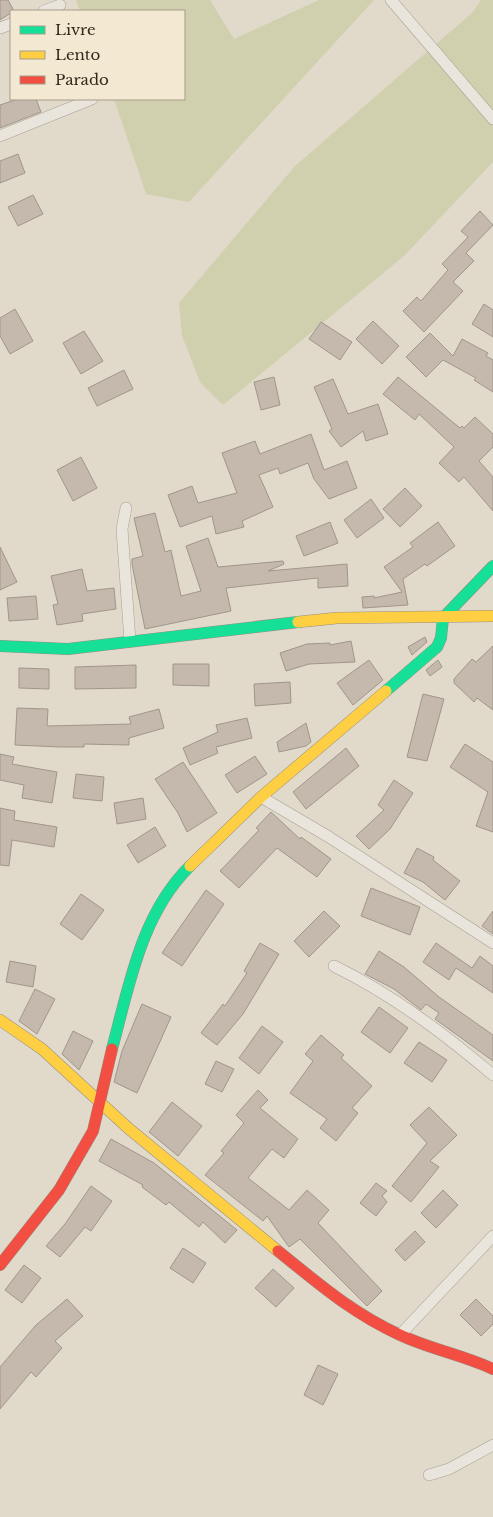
<svg xmlns="http://www.w3.org/2000/svg" width="493" height="1517" font-family="'Libre Baskerville',serif">
<rect width="100%" height="100%" fill="#e1dacb"/>
<!-- green -->
<path fill="#d0d0ae" d="M76 0H210L234 39 319 0H374L189 202 146 194 114 99H184V11H80Z
M481 0H493V162L404 256 223 405 200 382 182 336 179 303 295 166 473 12Z"/>
<!-- building -->
<path fill="#c5b8ac" stroke="#a1968b" d="M0 0H8L14 11 0 20Z
M18 99H36L41 112 0 128V105Z
M18 154 25 173 0 183V161Z
M33 195 43 214 18 226 8 207Z
M480 211 493 225 466 253 474 261 453 282 463 291 424 332 403 311 417 297 421 301 448 270 442 264 468 237 461 231Z
M484 304 493 310V337L472 324Z
M15 309 33 341 10 354 0 336V318Z
M373 321 399 346 382 364 356 339Z
M321 322 352 342 340 360 309 339Z
M84 331 103 361 81 374 63 343Z
M430 333 453 356 462 339 488 353 486 356 493 360V392L474 380 476 378 443 360 426 377 406 357Z
M124 370 133 389 97 406 88 388Z
M274 377 280 405 261 410 254 382Z
M398 377 460 428 462 426 464 428 475 417 493 434V447L479 461 493 477V511L464 477 459 482 439 463 454 447 419 414 415 420 383 394Z
M333 379 348 414 378 404 388 434 366 441 363 431 341 447 329 431 332 429 314 387Z
M311 434 324 470 347 461 357 488 329 499 314 479 308 463 280 474 278 468 259 475 273 507 242 521 244 527 216 534 212 516 180 527 168 495 192 486 198 503 237 493 222 453 255 441 260 454Z
M81 457 97 488 73 501 57 470Z
M405 488 422 506 400 527 383 509Z
M371 499 384 518 357 538 344 520Z
M155 513 165 552 171 550 181 596 201 591 186 546 208 538 218 567 283 561 284 564 268 571 347 564 348 586 318 588V578L226 588 231 611 145 629 132 564V559L143 556 134 518Z
M330 522 338 543 304 556 296 536Z
M438 522 455 546 427 566 425 564 403 579 408 605 363 608 362 597 374 596V598L402 592 384 567 413 547 410 543Z
M0 547 17 582 0 590Z
M82 569 87 591 114 588 116 609 82 614 83 621 57 625 53 605 58 604 51 576Z
M36 596 38 619 9 621 7 598Z
M425 637 427 642 412 655 408 647Z
M351 641 355 662 309 664 286 671 280 653 307 644 330 643V645Z
M493 646V710L477 698 474 702 454 683V679L472 659 476 662Z
M369 660 383 680 353 705 337 683Z
M438 660 442 667 430 676 426 670Z
M173 664H209V686L173 685Z
M136 665V688L75 689V667Z
M19 668 49 669V689L19 688Z
M290 682 291 703 255 706 254 684Z
M423 694 444 699 427 761 407 757Z
M17 708 48 709 47 726 131 724 129 717 159 709 164 728 129 738V745L84 744V747H60L15 745Z
M247 718 252 738 216 747 218 753 190 765 183 748 218 732 216 725Z
M306 723 311 742 306 746 279 752 277 742Z
M465 744 493 762V832L476 826 488 792 450 767Z
M346 748 359 766 306 809 293 792Z
M0 754 14 757 12 764 57 772 52 803 22 798 24 785 0 780Z
M255 756 267 774 237 793 225 775Z
M183 762 217 813 187 832 178 813 155 779Z
M76 774 104 777 102 801 73 798Z
M394 780 413 793 390 829 369 849 356 836 384 810 378 805Z
M143 798 146 819 117 824 114 803Z
M0 808 15 811 14 820 57 827 54 847 12 840 9 866 0 865Z
M271 812 300 839 301 837 331 859 317 877 277 848 239 888 220 871 259 830 256 828Z
M155 827 166 846 138 863 127 845Z
M417 848 434 857 433 860 460 881 445 900 423 882 404 873Z
M371 888 420 907 410 935 361 916Z
M206 890 224 904 182 966 162 953Z
M81 894 104 910 82 940 60 924Z
M324 911 340 926 309 957 294 941Z
M493 911V934L482 926Z
M260 943 279 954 243 1014 217 1045 201 1033 223 1004 225 1006 247 973 244 971Z
M436 943 472 968 480 956 493 966V993L456 968 449 980 423 962Z
M379 951 404 967 439 997 493 1035V1061L435 1019 439 1013 426 1004 421 1010 394 989 365 974Z
M10 961 36 966 33 987 6 982Z
M35 989 55 999 37 1034 19 1021Z
M142 1004 171 1017 137 1093 114 1082 122 1051Z
M379 1007 408 1028 390 1053 361 1032Z
M262 1026 283 1042 259 1074 239 1058Z
M73 1031 93 1041 79 1070 62 1054Z
M321 1035 344 1055 341 1058 372 1086 352 1108 358 1113 336 1141 320 1128 327 1119 290 1093 313 1061 305 1054Z
M419 1042 447 1060 432 1082 404 1063Z
M216 1061 234 1069 222 1092 205 1084Z
M258 1090 268 1100 260 1108 298 1139 284 1158 272 1149 248 1178 289 1210 307 1190 329 1210 318 1223 382 1291 367 1306 300 1239 289 1247 267 1216 263 1221 205 1175 224 1153 221 1151 244 1123 236 1115Z
M172 1102 202 1126 178 1156 149 1132Z
M429 1107 457 1135 430 1161 439 1167 411 1202 392 1186 427 1143 410 1125Z
M111 1139 154 1163 237 1230 225 1243 203 1222 199 1227 169 1202 166 1205 142 1187 143 1185 99 1161Z
M376 1183 387 1191 382 1196 387 1202 376 1216 360 1203Z
M91 1186 112 1201 91 1231 85 1227 60 1257 46 1246 65 1224Z
M443 1190 458 1205 436 1228 421 1213Z
M415 1231 425 1242 405 1261 395 1250Z
M183 1248 206 1263 193 1283 170 1268Z
M24 1265 41 1278 22 1303 5 1290Z
M273 1269 294 1288 276 1307 255 1288Z
M67 1299 83 1316 55 1341 62 1348 36 1377 31 1372 0 1409V1367L36 1325Z
M476 1299 493 1316V1324L481 1336 460 1315Z
M318 1365 338 1374 323 1405 304 1395Z"/>
<g fill="none" stroke-linecap="round" stroke-linejoin="round">
<defs>
<path id="street" d="M391 0 493 119
M44 11 60 5
M0 28 11 24
M0 136 92 99
M126 508 122 529 130 641
M261 797 329 837 493 943
M334 966C393 995 443 1033 493 1075
M400 1335 493 1236
M429 1475 449 1469 493 1445"/>
<path id="fast" d="M0 646 68 649 298 622
M386 691 437 647 441 638 443 618 493 566
M112 1049C129 986 141 914 190 866"/>
<path id="slow" d="M298 622 337 618 493 616
M190 866 261 797 386 691
M0 1020 42 1049 128 1128 278 1251"/>
<path id="jam" d="M278 1251C319 1284 352 1313 400 1335 430 1349 463 1355 493 1369
M0 1265 59 1190 93 1131 112 1049"/>
</defs>
<!-- street casing -->
<use href="#street" stroke="#a69f94" stroke-width="12"/>
<!-- fast casing -->
<use href="#fast" stroke="#968f84" stroke-width="12"/>
<!-- slow casing -->
<use href="#slow" stroke="#968f84" stroke-width="12"/>
<!-- jam casing -->
<use href="#jam" stroke="#968f84" stroke-width="12"/>
<!-- street -->
<use href="#street" stroke="#eae5dc" stroke-width="11"/>
<!-- fast -->
<use href="#fast" stroke="#16e098" stroke-width="11"/>
<!-- slow -->
<use href="#slow" stroke="#ffcf43" stroke-width="11"/>
<!-- jam -->
<use href="#jam" stroke="#f24e42" stroke-width="11"/>
</g>
<!-- legend -->
<rect x="10" y="10" width="175" height="90" fill="#f3e8d1" stroke="#a79b89"/>
<rect x="20" y="26" width="25" height="8" fill="#16e098" stroke="#a79b89"/>
<text x="55" y="35" font-size="15" fill="#34281d">Livre</text>
<rect x="20" y="51" width="25" height="8" fill="#ffcf43" stroke="#a79b89"/>
<text x="55" y="60" font-size="15" fill="#34281d">Lento</text>
<rect x="20" y="76" width="25" height="8" fill="#f24e42" stroke="#a79b89"/>
<text x="55" y="85" font-size="15" fill="#34281d">Parado</text>
</svg>
